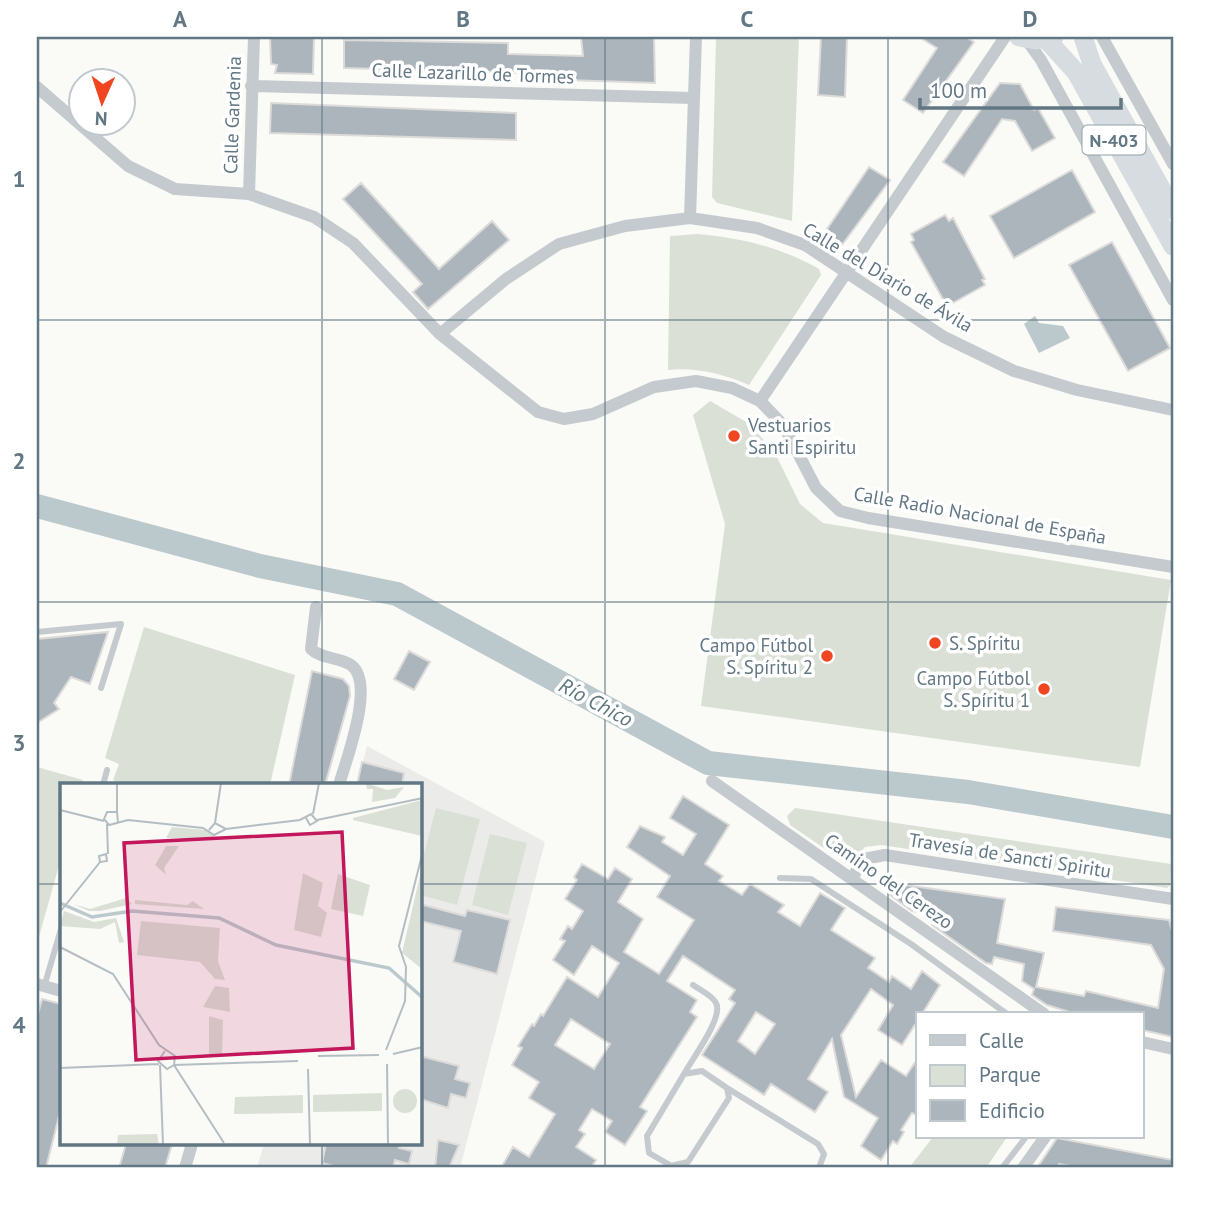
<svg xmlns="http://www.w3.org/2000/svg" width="1210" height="1205" font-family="'PT Sans',sans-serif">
<rect width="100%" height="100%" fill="#fafaf7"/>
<!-- built -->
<path fill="#ebebea" d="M367 746 545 842 460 1168H257L264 1144H420V785H357Z"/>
<!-- green -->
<path fill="#dae0d6" d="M716 37H799L792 221 717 203 712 197Z
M697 234C738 237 783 248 819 269L821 275 749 385C723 374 696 367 668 370L670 236Z
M710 401 748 423 774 451 800 504 823 523 1171 580 1140 767 701 706 725 524 693 415Z
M144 627 295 675 270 785H126L113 780 119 764 105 758Z
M37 767 83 780 82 785H61V858L37 944Z
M436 808 480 819 457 905 420 895V869Z
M795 808 1171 864 1170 885 1167 888 881 845 865 847 853 861 846 863 790 825 787 816Z
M490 834 527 843 508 915 472 905Z
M933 1137H1007L986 1168H909Z"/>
<!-- water -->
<path fill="#bbc9cc" d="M1035 316 1039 323 1063 326 1070 338 1039 353 1024 324Z"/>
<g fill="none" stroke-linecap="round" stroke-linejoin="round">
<!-- river -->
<path stroke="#bbc9cc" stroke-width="24" d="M37 506 260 566 397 594 708 763 968 792 1173 827"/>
</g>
<!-- building -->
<path fill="#abb5bb" stroke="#dcdbd9" stroke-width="2" fill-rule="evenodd" d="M270 37H314L313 74 275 73 277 65 271 64Z
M581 37H654L655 83 538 79V74L524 73 344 68V40L508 43V54L583 56Z
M821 37H847L845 97 818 95Z
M919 37H966L974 42 923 113 903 100 937 48Z
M1000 83 1020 84 1034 110 1038 108 1055 138 1032 151 1015 121 1002 119 964 176 943 162Z
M271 103 516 113V140L270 133Z
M869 167 890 180 839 249 821 238Z
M1072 170 1095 212 1014 258 990 216Z
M361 183 439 269 492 221 509 240 428 309 413 292 422 284 343 199Z
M945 215 949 221 953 218 985 279 982 280 985 285 951 304 948 299 944 301 911 242 914 240 911 234Z
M1112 242 1170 348 1128 371 1069 265Z
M108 632 90 684 71 677 54 703 59 709 37 723V639Z
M409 651 430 662 414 690 394 679Z
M312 671 343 679 349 686 350 696 325 785H289Z
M362 762 404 773 402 785H357Z
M683 796 729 825 705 864 723 876 719 881 742 895 750 884 784 905 778 912 800 926 820 893 845 908 831 930 875 958 868 968 889 982 892 976 911 989 922 971 940 985 922 1014H918V1020L902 1045 878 1030 893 1005 871 989 841 1035 856 1097 881 1060 906 1076 918 1058V1116L912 1113 901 1130 904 1132 897 1144 893 1141 881 1160 861 1146 878 1118 844 1097 832 1039 808 1079 828 1092 815 1112 771 1084 764 1095 702 1055 735 1003 729 999 735 990 683 956 667 981 697 1000 690 1012 697 1017 640 1107 647 1111 625 1145 605 1132 612 1121 592 1109 579 1130 585 1134 576 1147 596 1160 591 1168H501L513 1147 529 1157 555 1114 529 1098 539 1082 512 1065 522 1048 518 1046 532 1024 534 1026 541 1014 543 1016 567 977 598 997 619 963 592 946 574 975 553 960 565 941 560 939 568 926 572 929 583 911 565 899 577 880 574 877 582 864 608 879 615 868 632 879 618 902 643 919 624 952 659 974 694 920 657 897 670 876 627 847 640 826 665 837 662 842 683 855 696 834 670 818ZM756 1012 775 1024 755 1054 738 1041ZM571 1019 610 1044 594 1069 555 1045Z
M891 883 1005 899 997 943 1044 953 1036 987 1084 996 1086 991 1158 1008 1164 969 1151 945 1053 931 1056 907 1169 920 1173 935V1037L1142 1030V1014H1076L1047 1005 1032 995 1034 989 1022 981 1024 964 994 957 992 964 986 963 932 925 934 914 912 911 890 895Z
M420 904 465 916 467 910 510 920 497 974 453 962 461 931 420 921Z
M42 999 61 1004V1108L46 1168H37V1018Z
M420 1056 459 1066 455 1079 470 1083 466 1098 451 1094 448 1108 420 1099Z
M1057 1138 1173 1160V1168H1080L1059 1164 1058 1168H1037Z
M438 1140 459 1145 449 1168H435Z
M126 1144H172L165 1168H119Z
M326 1144H400L399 1148 412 1151 409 1164 395 1160 393 1168H342L322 1163Z"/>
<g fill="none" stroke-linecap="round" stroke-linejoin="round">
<!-- service -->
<path stroke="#c4cacd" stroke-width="6" d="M37 632 121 624 101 688
M103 785 107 770
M780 878 811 879 911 944 1007 1014
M44 987 61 929
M684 1074C692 1059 724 1017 716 1003 712 995 700 990 693 985
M727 1088 818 1144 824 1154 819 1168
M671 1166 688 1162 729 1098 727 1088 702 1071 684 1074 647 1136 649 1153 675 1168
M1002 1168 1026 1137"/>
<!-- minor -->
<path stroke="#c4cacd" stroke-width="12" d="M1102 37 1173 164
M1026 39 1041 60 1173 300
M251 86 693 98
M37 87 128 166 175 189 249 194 314 217 353 243 440 334 538 412 564 419 593 414 654 387 696 381 732 388 760 401 784 426 816 488 840 511 868 518 1173 567
M249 194 254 37
M690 218 696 37
M440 334 506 279 559 244 625 226 690 218 757 228 805 245 944 337 1014 371 1077 390 1173 410
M760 401 1005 37
M316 607 311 649C321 659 339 657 351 665 376 683 346 760 339 785
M712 781 1044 1014
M852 878 864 859 885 855 1173 899
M37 984 61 991
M1142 1042 1173 1049
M185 1168 192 1144
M1023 1168 1045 1137"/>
<!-- trunk -->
<path stroke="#d6dcdf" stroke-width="19" d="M1019 37 1036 40 1054 37
M1083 37 1092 64 1173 210
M1046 39 1076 72 1173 246"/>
</g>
<!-- grid -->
<path fill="none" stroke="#627784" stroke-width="2" stroke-opacity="0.55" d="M322 37V785M605 37V1168M888 37V1168M37 320H1173M37 602H1173M37 884H61M420 884H1173M322 1144V1168"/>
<!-- markers -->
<g fill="#ef4621" stroke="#fff" stroke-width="2.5">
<circle cx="734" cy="436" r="7"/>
<circle cx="935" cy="643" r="7"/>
<circle cx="827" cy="656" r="7"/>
<circle cx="1044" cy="689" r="7"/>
</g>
<g text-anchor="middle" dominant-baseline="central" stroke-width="7" stroke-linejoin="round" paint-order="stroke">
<!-- shield labels -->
<rect fill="#fff" stroke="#91a0a9" stroke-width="2" x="1082.5" y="125.5" width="63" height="29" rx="5"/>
<g font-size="18" font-weight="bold" fill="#627784">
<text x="1114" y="140">N-403</text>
</g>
<!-- street labels -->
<g font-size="19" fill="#627784" stroke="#fff">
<text transform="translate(473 73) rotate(2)">Calle Lazarillo de Tormes</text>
<text transform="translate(232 115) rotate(-88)">Calle Gardenia</text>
<text transform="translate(888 277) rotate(31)">Calle del Diario de Ávila</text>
<text transform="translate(980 515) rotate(10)">Calle Radio Nacional de España</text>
<text transform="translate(1010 855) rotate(9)">Travesía de Sancti Spiritu</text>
<text transform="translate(889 881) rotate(35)">Camino del Cerezo</text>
</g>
<!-- poi labels -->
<g font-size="19" fill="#627784" stroke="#fff" text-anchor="start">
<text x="748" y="425">Vestuarios<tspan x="748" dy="22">Santi Espiritu</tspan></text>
<text x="949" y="643">S. Spíritu</text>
<text x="813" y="645" text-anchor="end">Campo Fútbol<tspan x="813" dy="22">S. Spíritu 2</tspan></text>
<text x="1030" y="678" text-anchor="end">Campo Fútbol<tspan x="1030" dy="22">S. Spíritu 1</tspan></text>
</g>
<!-- water labels -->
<g font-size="21" font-style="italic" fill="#5e777e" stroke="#fff">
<text transform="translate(596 702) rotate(28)">Río Chico</text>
</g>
</g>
<!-- overview -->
<g transform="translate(60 783)">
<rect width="362" height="362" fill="#fafaf7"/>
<path d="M306 0 327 7 344 4 335 15 312 19 313 6H307ZM362 17V53L293 37V35ZM112 44 145 47 156 55H106ZM106 63H119L104 85 106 92 95 82ZM362 84V186L342 170ZM243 90 263 100 258 123 267 130 261 154 234 147ZM278 91 310 102 303 133 271 126ZM66 115 72 121 40 128H29L13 121 30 126ZM75 117 127 122 133 118 144 126 75 121ZM4 128 34 139 56 135 64 159 59 160 55 139 40 146 0 143ZM81 138 160 145 158 178 165 197 155 196 140 179 77 172ZM155 203 169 205 170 229 143 224ZM149 233 163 237 162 271H149ZM333 318a12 12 0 1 1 24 0a12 12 0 1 1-24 0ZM322 310V328L253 329V312ZM243 312V330L174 331 175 314ZM58 352 97 351 99 362H57Z" fill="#dae0d6"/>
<path fill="none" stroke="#bbc9cc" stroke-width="3.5" d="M0 120 32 134 72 128 159 135 216 162 329 185 363 215"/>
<path fill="none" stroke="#b4bec2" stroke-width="2" d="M57 0V29M0 27 44 38M253 31 259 0M257 37 363 15M58 40 57 29H47L44 36 49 42 68 37 143 45 154 52 166 46 240 37 251 31 257 38 250 42 246 35M155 40 161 0M47 41 48 71M149 47 155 40 166 46M0 129 40 79 39 73 46 71 47 78 40 79M0 164 53 191 99 262 115 273 114 282 107 286 98 278 105 268M326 267 345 218 346 184 339 163 363 68M333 271 363 264M258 273 319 272M327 281 328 362M100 282 103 362M114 282 238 278M114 282 164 360M0 285 99 281M248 286 250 362"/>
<path fill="#c2185b" fill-opacity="0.15" stroke="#c2185b" stroke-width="3.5" d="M282 49 293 265 76 277 64 60Z"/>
<rect width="362" height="362" fill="none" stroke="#627784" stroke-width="3.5"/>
</g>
<!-- border -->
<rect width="1210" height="1205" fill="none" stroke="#ffffff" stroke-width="77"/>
<!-- legend -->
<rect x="916" y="1012" width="228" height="126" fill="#ffffff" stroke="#c0c9ce" stroke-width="2"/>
<rect x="930" y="1035" width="35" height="10" fill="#c4cacd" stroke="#c0c9ce" stroke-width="2"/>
<text x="979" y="1048" font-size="21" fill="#627784">Calle</text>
<rect x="930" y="1065" width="35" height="21" fill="#dae0d6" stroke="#c0c9ce" stroke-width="2"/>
<text x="979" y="1082" font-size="21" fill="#627784">Parque</text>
<rect x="930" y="1100" width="35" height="21" fill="#abb5bb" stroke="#c0c9ce" stroke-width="2"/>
<text x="979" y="1118" font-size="21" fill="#627784">Edificio</text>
<!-- north arrow -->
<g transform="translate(102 102) rotate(183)"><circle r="33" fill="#ffffff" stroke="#c0c9ce" stroke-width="2"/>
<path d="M0-5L12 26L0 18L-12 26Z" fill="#ef4621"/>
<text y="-10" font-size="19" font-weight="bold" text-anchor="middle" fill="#627784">N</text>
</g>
<!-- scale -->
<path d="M920 98v10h201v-10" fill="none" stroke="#627784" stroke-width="3.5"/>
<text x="930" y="98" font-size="21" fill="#627784" stroke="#ffffff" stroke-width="5" paint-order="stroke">100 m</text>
<rect x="38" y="38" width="1134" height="1128" fill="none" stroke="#627784" stroke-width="2.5"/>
<g font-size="23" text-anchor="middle" font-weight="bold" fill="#627784">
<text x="180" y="27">A</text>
<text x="463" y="27">B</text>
<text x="747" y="27">C</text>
<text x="1030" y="27">D</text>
<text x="19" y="187">1</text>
<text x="19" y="469">2</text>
<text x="19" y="751">3</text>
<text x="19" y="1033">4</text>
</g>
</svg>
